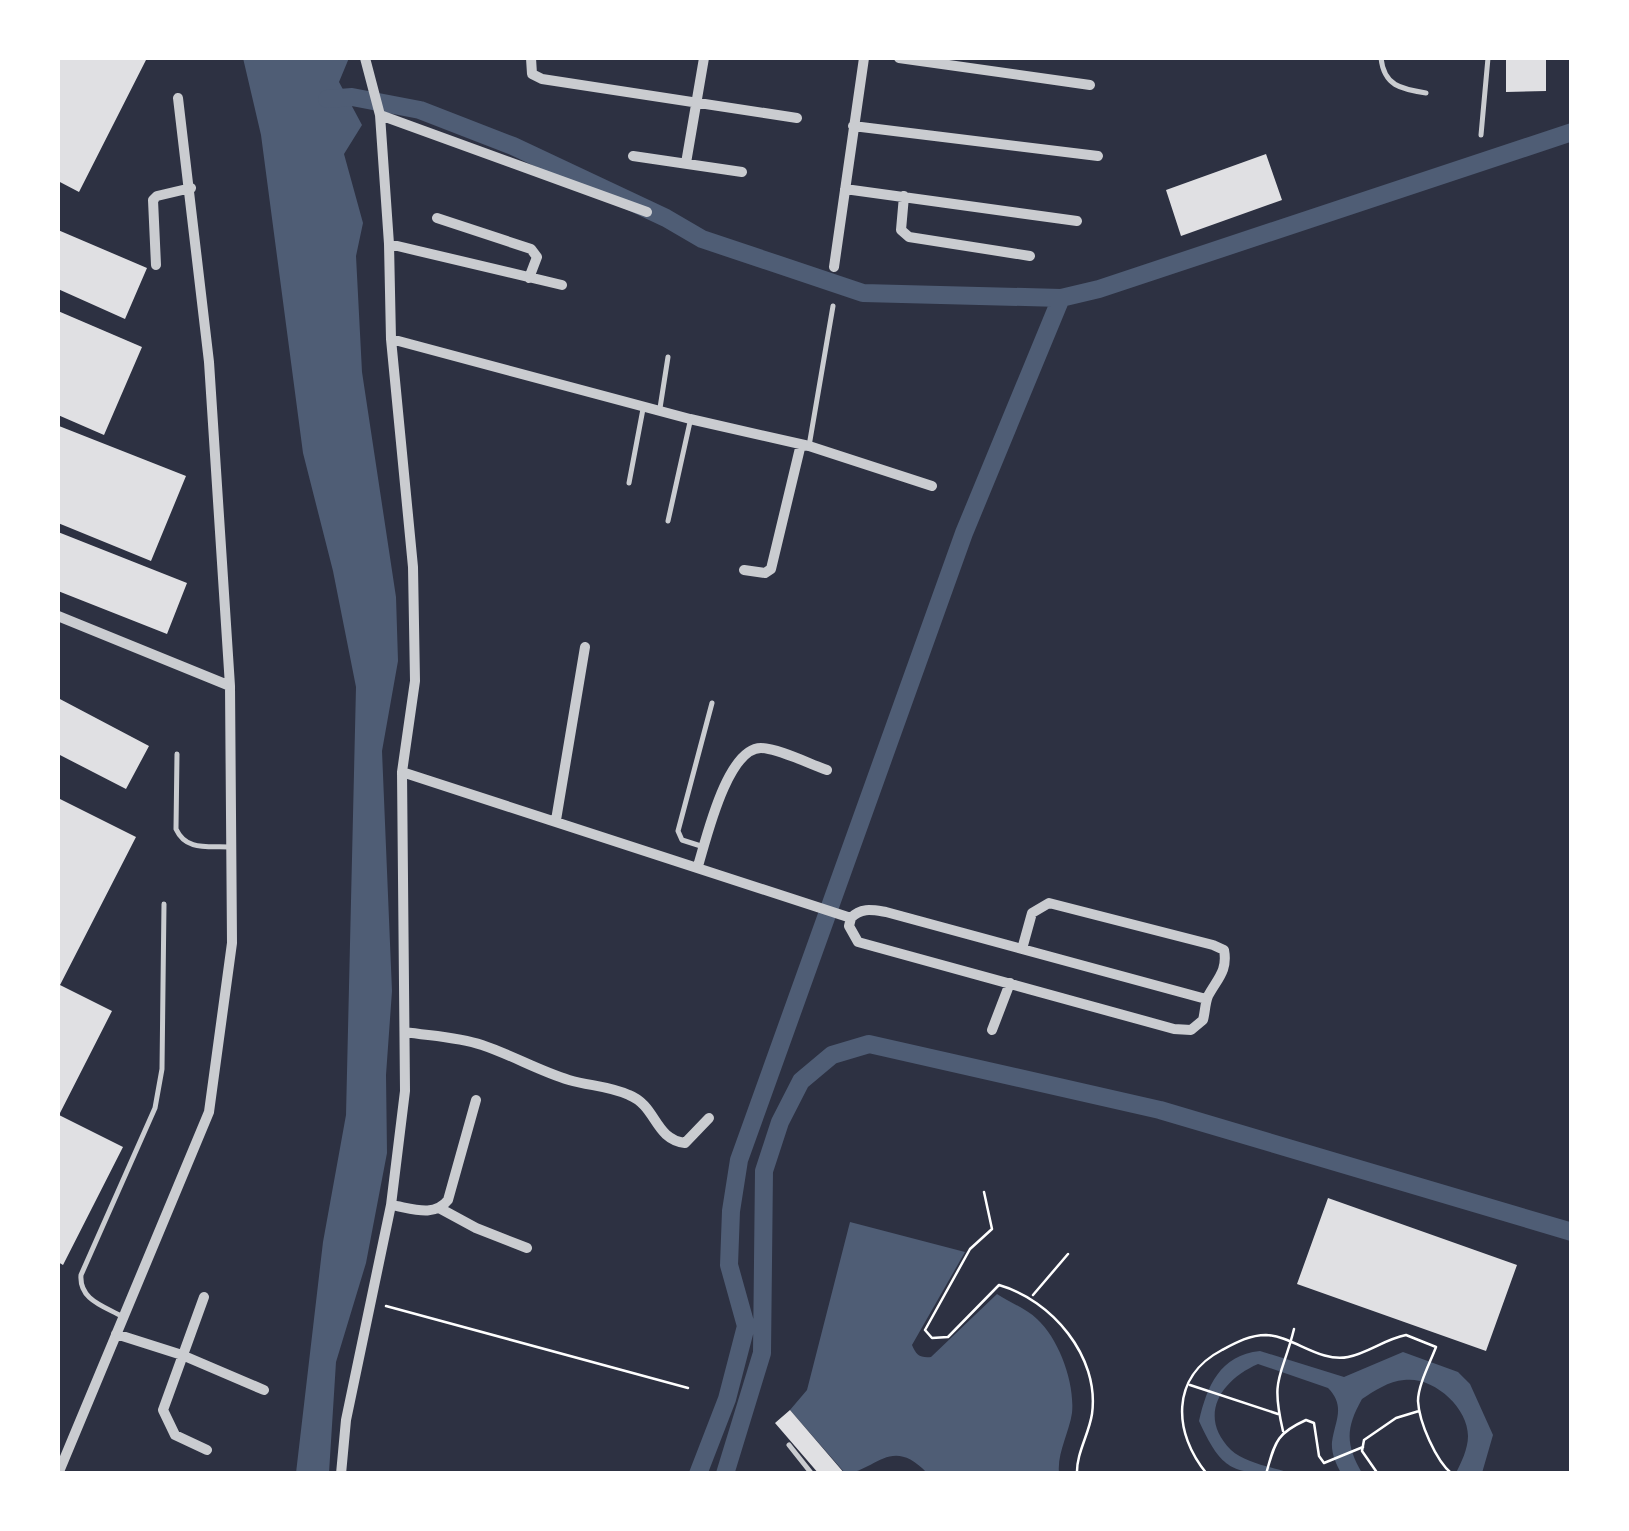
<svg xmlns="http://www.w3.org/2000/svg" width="1629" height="1531" font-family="Signika,sans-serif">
<rect width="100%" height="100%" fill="#2d3142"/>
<!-- water -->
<path fill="#4f5d75" d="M243 58H349L339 82 362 125 344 154 363 223 356 256 362 372 396 597 398 661 382 751 392 991 386 1075 387 1153 366 1263 336 1362 329 1473H296L323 1242 346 1115 356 687 333 571 303 453 261 135Z
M850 1222 965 1252 912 1345C916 1355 920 1358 931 1357L997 1294C1009 1302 1027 1309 1037 1319 1059 1339 1075 1383 1072 1413 1069 1433 1057 1453 1059 1473H927C891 1434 874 1473 845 1473L790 1410 807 1390Z
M1260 1351 1344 1377 1403 1352 1458 1372 1470 1384 1493 1435 1482 1473H1456C1461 1463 1468 1449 1468 1436 1468 1407 1433 1376 1404 1380 1389 1381 1374 1391 1362 1399 1345 1429 1346 1445 1362 1473H1341C1336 1464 1331 1453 1332 1442 1335 1421 1346 1406 1328 1388L1258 1364C1221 1380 1197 1416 1231 1450 1245 1463 1272 1467 1290 1473 1235 1474 1223 1474 1199 1421 1207 1386 1220 1355 1260 1351Z"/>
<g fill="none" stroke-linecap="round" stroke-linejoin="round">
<!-- canal -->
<path stroke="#4f5d75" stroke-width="18" d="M327 99 352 97 420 110 513 146 666 218 702 239 863 293 1061 298 1099 289 1572 132
M698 1474 727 1399 746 1326 729 1265 731 1211 739 1160 964 533 1061 298
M725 1474 762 1353 764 1171 780 1122 801 1081 832 1055 869 1044 1160 1110 1572 1232"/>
</g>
<!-- building -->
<path fill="#e0e0e3" d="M58 58H147L79 192 58 181Z
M1506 58H1546V91L1506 92Z
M1266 154 1282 200 1181 236 1166 190Z
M58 230 147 268 125 319 58 289Z
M58 311 142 347 104 435 58 415Z
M59 426 186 476 151 561 58 523Z
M58 532 187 583 167 634 58 591Z
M58 698 149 746 126 789 58 754Z
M58 798 136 837 60 985 112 1011 59 1115 123 1147 63 1265 58 1262Z
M1328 1198 1517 1265 1486 1351 1297 1284Z
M790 1410 845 1474H819L775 1423Z"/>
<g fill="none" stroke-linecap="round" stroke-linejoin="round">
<!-- path -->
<path stroke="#fff" stroke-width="2.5" d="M984 1192 992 1229 970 1249 925 1330 932 1338 948 1337 999 1285C1051 1300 1100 1356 1092 1414 1089 1434 1076 1454 1077 1474
M1033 1295 1068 1254
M386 1306 688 1388
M1190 1385 1278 1414
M1283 1431C1270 1376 1282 1378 1294 1329
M1207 1474C1173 1433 1170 1377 1222 1350 1237 1342 1250 1335 1266 1335 1293 1336 1320 1363 1348 1357 1368 1353 1385 1339 1406 1335L1436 1347C1430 1363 1418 1385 1418 1401 1419 1422 1436 1461 1452 1474
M1266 1474C1275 1443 1275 1434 1306 1420L1314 1423 1319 1456 1324 1463 1363 1447
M1378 1474 1362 1451 1364 1440 1396 1418 1419 1411"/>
<!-- service -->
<path stroke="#caccd0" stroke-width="5" d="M1381 58C1384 86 1401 89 1426 93
M1481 135 1488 58
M660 408 668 357
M809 446 833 306
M629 483 643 409
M668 521 690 422
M177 754 176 829C186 851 207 846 229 847
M704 847 682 840 678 831 712 703
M123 1317C104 1306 79 1300 81 1275L155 1108 162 1069 164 904
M789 1445 812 1474"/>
<!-- minor -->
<path stroke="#caccd0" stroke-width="10" d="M531 58 532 74 542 79 797 118
M899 58 1090 85
M380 115 647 212
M853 126 1098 156
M633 156 742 172
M686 163 704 58
M845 189 1077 221
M904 196 901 230 909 237 1030 256
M437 218 531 249 537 257 529 278
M389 244 562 285
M156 265 153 200 157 196 191 188
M834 267 864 58
M391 339 690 419 809 446 932 486
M744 570 765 573 771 569 801 444
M58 616 230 686
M402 772 851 918C861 907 873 910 886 912L1206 999
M556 820 585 647
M698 866C706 840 727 748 761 748 777 748 810 764 827 770
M851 918 849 926 858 942 1174 1029 1191 1030 1203 1020C1205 1013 1205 1003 1208 996 1217 979 1228 971 1224 950L1213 945 1049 903 1032 913 1022 949
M992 1030 1010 983
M405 1032C431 1036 458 1037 482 1045 512 1055 539 1071 569 1080 590 1086 609 1086 629 1095 657 1106 654 1139 685 1143L709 1118
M391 1205C411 1208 434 1218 448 1200L476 1100
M441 1209 476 1228 527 1248
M204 1297 163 1410 175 1435 207 1450
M116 1334 182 1355 264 1390
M58 1474 209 1112 232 943 230 686 209 362 178 98
M341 1474 346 1420 391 1205 405 1091 402 772 415 681 413 567 391 339 389 244 380 115 365 58"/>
</g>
<!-- border -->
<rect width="1629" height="1531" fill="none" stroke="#ffffff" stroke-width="120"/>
</svg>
